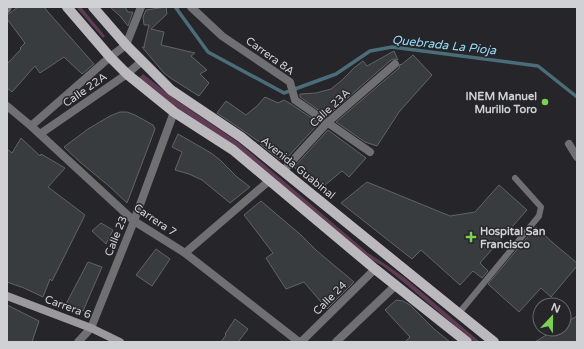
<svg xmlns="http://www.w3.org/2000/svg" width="584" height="349" font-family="'Varela Round',sans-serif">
<rect width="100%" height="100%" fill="#25252a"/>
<!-- green -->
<path fill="#603c54" d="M76 7H81L105 36 103 38Z
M143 74 176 100 238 142 368 253 385 264 405 278 480 342H474L402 281 383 266 365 256 235 146 208 128 173 105 139 78Z"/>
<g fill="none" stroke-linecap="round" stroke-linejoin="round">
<!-- stream -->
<path stroke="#4b6d79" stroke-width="3.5" d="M178 7 176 8 208 52 284 93 336 74 370 51 392 47 538 66 577 97"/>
</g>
<!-- building -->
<path fill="#393c3f" stroke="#616468" d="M18 7H44L48 12 94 64 82 74 64 57 40 73 35 66 12 92 7 88V64L21 49 20 48 25 43 7 19V15L10 13Z
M110 7H125L128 12H133L128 26 120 16Z
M166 7 167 14 151 29 164 32 161 45 195 53 191 56 207 70 200 74 209 83 199 96 172 79 164 73 142 47H145L144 46 149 25H144L143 17 146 10Z
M394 51 398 60 394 59 391 60 327 116 300 97V94L316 93 331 89 341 81 354 68 363 61 367 66Z
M413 55 432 75 399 112 377 146 365 142 336 122 399 68 400 64 401 65Z
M265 97 278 103 284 100 291 104 319 123 286 159 284 157 280 160 260 144 261 143 245 132 217 113 226 101 246 115 257 106Z
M120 112H127L135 115 153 125 155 129 127 203 110 187 80 162 64 147 88 129 110 116Z
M328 130 366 158 349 177 342 171 319 190 294 167Z
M178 134 211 153 220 160 237 177 250 187 230 203 202 180 189 174 175 170 182 152 172 147Z
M21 138 40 156 41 154 65 168 48 187 85 215 52 281 50 279 43 297 24 288 7 282V149L12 153Z
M367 182 450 216 475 212 499 185 527 210 480 263 488 271 482 278 473 271 460 285 421 250 412 259 341 203Z
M261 201 301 235 317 251 354 282 327 309 304 282 286 289 266 258 273 253 244 215Z
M101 223 113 230 106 244 92 231Z
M536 227 552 242 577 263V266L551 297 541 288 519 312 488 284Z
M156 249 170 259 152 286 136 275Z
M88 262 102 267 83 311 66 304Z
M396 300 403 301 410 305 434 329 450 342H405L410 337 385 310Z
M7 305 39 321 32 342H7Z
M577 316V342H535L556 329H564V324Z
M235 319 248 329 238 342H221L226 335 225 334Z"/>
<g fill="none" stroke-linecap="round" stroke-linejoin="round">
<!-- lane -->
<path stroke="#706f71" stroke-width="6" d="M459 313 539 216 541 207 515 178"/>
<!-- street -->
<path stroke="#706f71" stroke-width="8" d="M191 7 222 36 290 82 295 100 370 152
M7 9 8 7
M7 106 31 126 134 221 185 253 299 342
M31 126 110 57 126 45 141 7
M40 134 127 74 142 61
M569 144 577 157
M283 171 327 123 395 64
M185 253 270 180
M78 342 91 328 134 221 174 112
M301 342 375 269
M336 342 396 285"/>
<!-- secondary -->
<path stroke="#9b999c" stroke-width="8" d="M7 296 91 328 120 342"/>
<!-- primary -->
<path stroke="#bcb9be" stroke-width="10" d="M67 7 110 57 127 74 174 112 233 150 375 269 467 342
M93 7 126 45 171 90 241 137 494 342"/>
</g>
<!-- markers -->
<g fill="#7cd155" stroke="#25252a" stroke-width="1.5">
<circle cx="545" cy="102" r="4"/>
<path d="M469 231h4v4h4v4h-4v4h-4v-4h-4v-4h4z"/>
</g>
<g text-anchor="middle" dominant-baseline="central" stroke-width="3" stroke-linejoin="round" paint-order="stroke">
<!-- street labels -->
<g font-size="11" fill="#d0d1d4" stroke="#25252a">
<text transform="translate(270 56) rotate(36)">Carrera 8A</text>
<text transform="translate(85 90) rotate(-35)">Calle 22A</text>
<text transform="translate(330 108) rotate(-43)">Calle 23A</text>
<text transform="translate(298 168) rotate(39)">Avenida Guabinal</text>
<text transform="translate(155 220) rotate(34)">Carrera 7</text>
<text transform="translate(116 236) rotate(-68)">Calle 23</text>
<text transform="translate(330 298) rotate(-45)">Calle 24</text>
<text transform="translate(68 307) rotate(20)">Carrera 6</text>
</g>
<!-- poi labels -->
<g font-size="11" font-weight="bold" fill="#d0d1d4" stroke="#25252a" text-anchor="end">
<text x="537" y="96">INEM Manuel<tspan x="537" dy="13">Murillo Toro</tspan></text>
<text x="480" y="231" text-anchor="start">Hospital San<tspan x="480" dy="13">Francisco</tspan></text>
</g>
<!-- water labels -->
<g font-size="12" font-style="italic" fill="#96def9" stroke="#25252a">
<text transform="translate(444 45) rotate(6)">Quebrada La Pioja</text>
</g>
</g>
<!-- border -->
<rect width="584" height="349" fill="none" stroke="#d0d1d4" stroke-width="16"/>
<!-- north arrow -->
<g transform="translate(552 317) rotate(22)"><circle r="19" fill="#25252a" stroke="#696a6e"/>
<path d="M0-3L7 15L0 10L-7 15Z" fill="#7cd155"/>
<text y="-6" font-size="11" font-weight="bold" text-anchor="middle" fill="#d0d1d4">N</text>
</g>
</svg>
